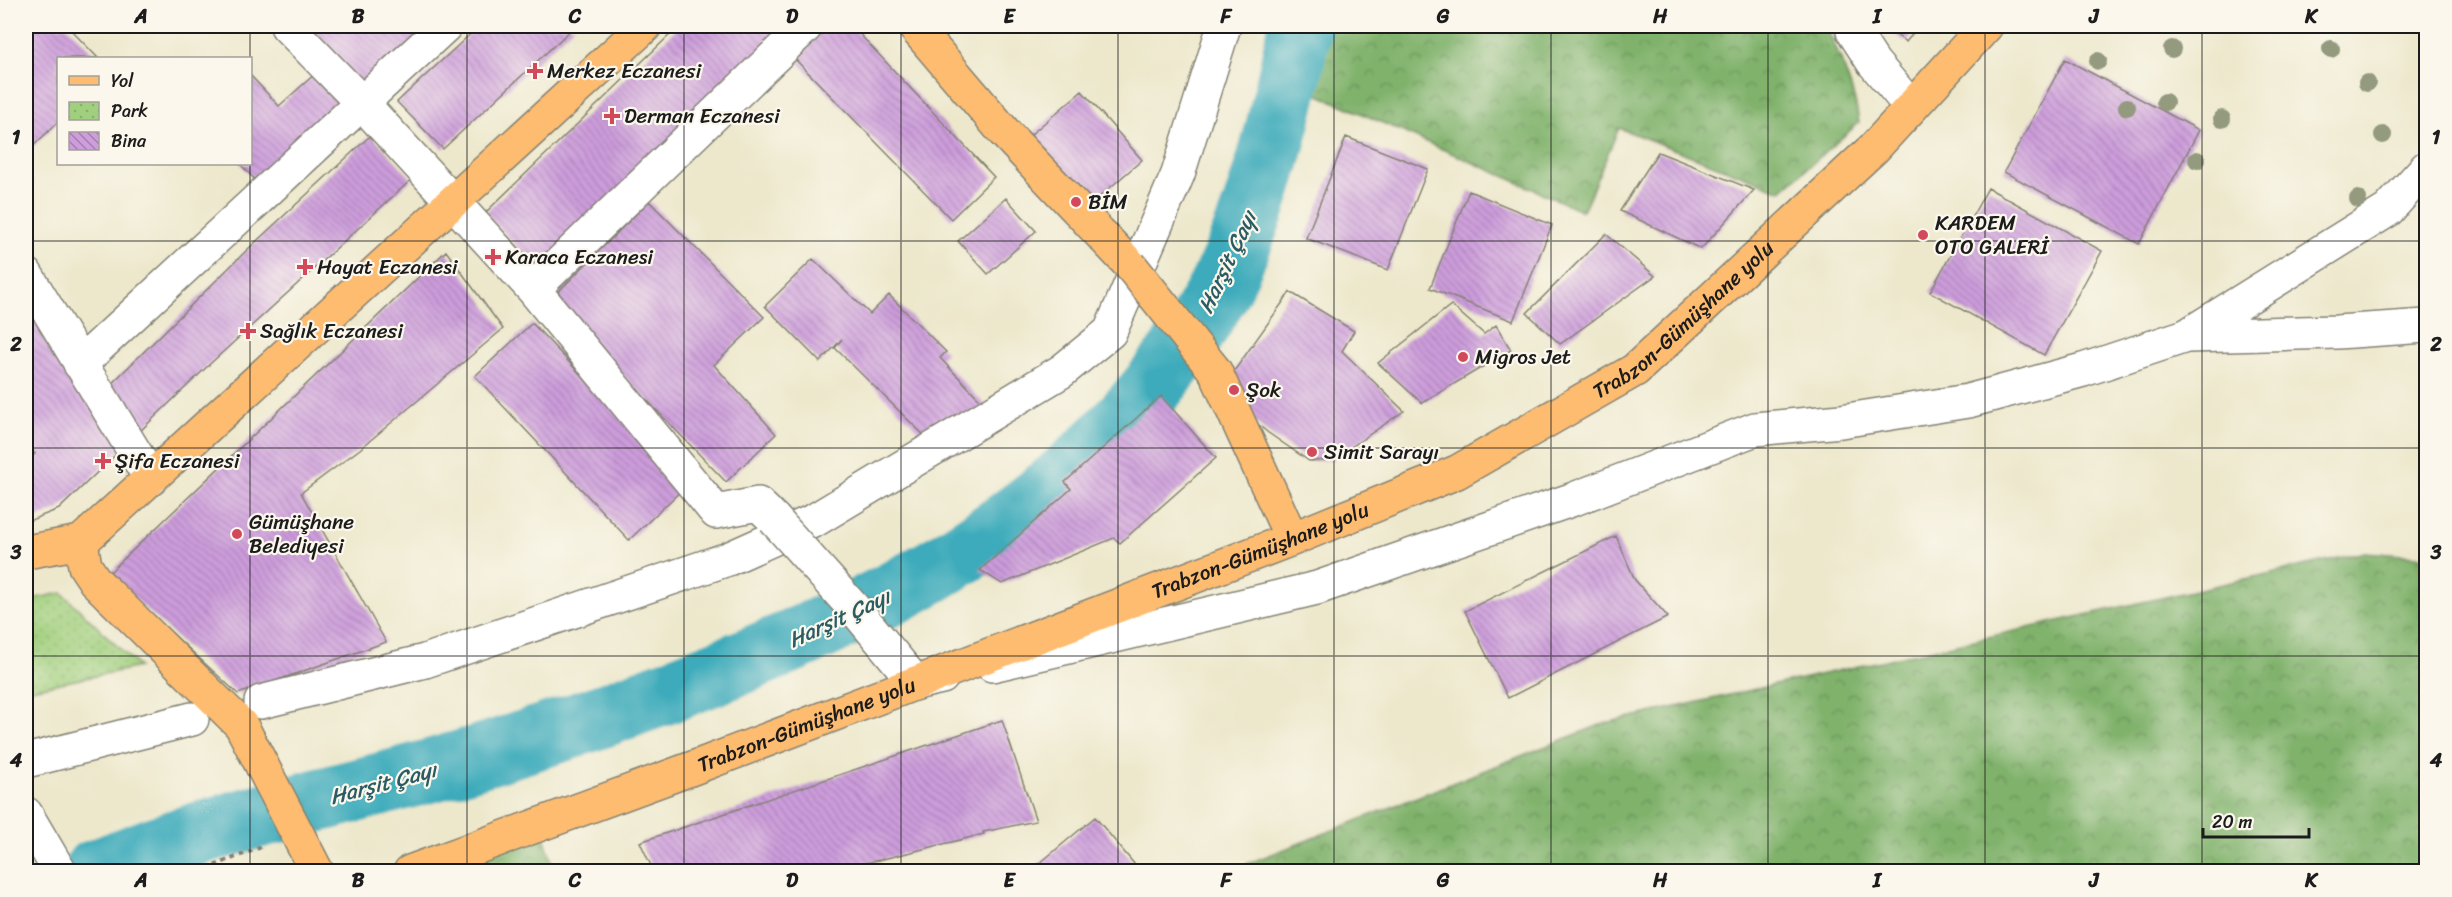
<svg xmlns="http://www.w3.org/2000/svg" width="2452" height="897" font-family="Sriracha,sans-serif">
<defs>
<pattern id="forest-crowns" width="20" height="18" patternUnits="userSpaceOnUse" patternTransform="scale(1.5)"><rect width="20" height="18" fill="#80b26c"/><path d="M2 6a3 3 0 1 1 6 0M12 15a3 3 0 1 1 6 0" fill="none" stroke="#689058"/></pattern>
<pattern id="park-dots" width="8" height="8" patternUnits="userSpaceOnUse" patternTransform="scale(1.5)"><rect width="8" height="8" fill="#a0cf7d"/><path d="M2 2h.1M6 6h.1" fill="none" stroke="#89b16b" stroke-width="1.8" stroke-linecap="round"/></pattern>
<pattern id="building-back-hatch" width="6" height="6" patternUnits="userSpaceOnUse" patternTransform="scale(1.5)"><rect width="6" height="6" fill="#cd9ddc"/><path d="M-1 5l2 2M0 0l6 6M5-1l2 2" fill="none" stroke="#a67fb2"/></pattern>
</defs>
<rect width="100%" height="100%" fill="#fbf7ec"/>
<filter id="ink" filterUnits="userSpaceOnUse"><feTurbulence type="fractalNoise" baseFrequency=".0167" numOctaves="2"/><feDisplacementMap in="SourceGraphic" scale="12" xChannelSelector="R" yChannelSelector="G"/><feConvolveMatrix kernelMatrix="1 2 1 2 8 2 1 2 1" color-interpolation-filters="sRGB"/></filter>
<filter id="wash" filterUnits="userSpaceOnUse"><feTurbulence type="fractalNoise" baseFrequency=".008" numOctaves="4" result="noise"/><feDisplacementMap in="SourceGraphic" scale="24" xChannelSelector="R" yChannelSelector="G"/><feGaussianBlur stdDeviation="1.35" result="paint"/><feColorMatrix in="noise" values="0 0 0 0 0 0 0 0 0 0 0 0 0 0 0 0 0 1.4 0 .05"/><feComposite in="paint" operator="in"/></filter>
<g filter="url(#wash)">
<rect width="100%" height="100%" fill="#ede8cc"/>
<!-- forest -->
<path fill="url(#forest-crowns)" stroke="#4e6744" stroke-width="1.5" d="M1317 26H1826C1840 57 1855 89 1859 123L1781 191 1619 128 1583 211 1301 87Z
M2365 552 2426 557V871H1229L1605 723Z
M540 824 555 871 410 872Z"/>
<!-- park -->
<path fill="url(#park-dots)" stroke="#5e764c" stroke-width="1.5" d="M62 593 139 667 26 690V600Z"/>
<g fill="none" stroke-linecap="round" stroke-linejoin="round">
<!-- river -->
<path stroke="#3dabbb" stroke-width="64" d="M94 872C136 855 178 839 221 827 305 802 390 784 474 758 557 733 639 704 720 671 887 605 1036 529 1152 388 1179 355 1203 321 1222 283 1262 203 1282 113 1300 26"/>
</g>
<g id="blocks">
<!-- building -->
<path fill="url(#building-back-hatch)" d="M26 26H67L98 58H58V122L26 153Z
M308 26H432L365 88Z
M479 26H575L443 149 397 102Z
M679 26H789L539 269 485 213Z
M827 26H852L994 177 951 219 793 57Z
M1884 26H1919L1906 42Z
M2065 59 2199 130 2139 244 2004 172Z
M326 64 362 103 266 191 240 164H250V75L279 106Z
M1082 91 1142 160 1076 217 1016 147Z
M371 135 412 179 212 362 59 509 26 522V462L35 454 26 442V274L99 396 247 250Z
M1346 137 1428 169 1388 270 1306 238Z
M1658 152 1754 190 1701 249 1620 211Z
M1988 188 2102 251 2044 355 1930 292Z
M1469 191 1552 225 1513 321 1430 288Z
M1006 198 1036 231 988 274 958 241Z
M649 201 764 317 714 365 776 434 726 482 550 300Z
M1606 234 1655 276 1560 344 1527 313Z
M446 251 503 329 360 449 301 493 386 642 238 694 108 574Z
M813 259 870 314 889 295 946 352 940 358 992 412 946 457 835 348 842 339 820 362 765 306Z
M1290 292 1354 331 1342 351 1404 411 1332 460 1309 461 1267 432 1220 391Z
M1451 305 1484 334 1496 325 1511 350 1422 403 1378 363Z
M532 323 686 486 629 540 475 376Z
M1161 396 1216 458 1120 543 1114 538 1002 584 980 570 1071 489 1065 482Z
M1616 536 1635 580 1668 617 1508 698 1465 611Z
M1002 720 1036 821 983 832 984 834 879 860 823 872H654L640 842Z
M1095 817 1135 865 1128 872H1037L1034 868Z"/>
</g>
</g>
<g filter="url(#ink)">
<use href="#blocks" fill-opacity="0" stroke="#848274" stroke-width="1.5"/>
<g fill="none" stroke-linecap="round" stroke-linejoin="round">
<defs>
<path id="minor" d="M287 26 362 103 533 289 716 512 758 504 774 519
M1852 26 1853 31 1873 62 1911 107
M26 274 151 479
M533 289 806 26
M2188 336 2337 332 2426 326
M80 364 445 26
M858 613 916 683 942 677
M992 665 1317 588 1574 499 1755 429 1841 421 1968 401 2083 370 2186 336 2388 210 2426 168
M261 702 425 661 728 559 815 520 1062 371 1110 332 1178 174 1224 26
M26 761 192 719
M26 814 60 872"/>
<g id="major">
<path d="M914 26 1005 133 1130 265"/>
<path d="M1215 371 1292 539"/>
<path d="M81 542 85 566 95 581 241 725 317 872"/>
<path d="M26 552 81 542 645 26"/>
<path id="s1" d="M410 872 693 768 916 683 1292 539 1457 472 1635 370 1874 148 1986 26"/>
</g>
</defs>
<!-- minor casing -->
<use href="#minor" stroke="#848274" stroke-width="36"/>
<!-- major casing -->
<use href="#major" stroke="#848274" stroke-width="36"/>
<!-- path -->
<path stroke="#848274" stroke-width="4" stroke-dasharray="4.5 4.5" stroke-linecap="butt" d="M198 872 264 846"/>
<!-- minor -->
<use href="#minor" stroke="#fff" stroke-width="33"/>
<!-- major -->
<use href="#major" stroke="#febc70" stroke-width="33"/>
<defs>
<path id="minor-bridge" d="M774 519 858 613"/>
<path id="major-bridge" d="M1130 265 1215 371"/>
</defs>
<!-- minor-bridge casing -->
<use href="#minor-bridge" stroke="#848274" stroke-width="36" stroke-linecap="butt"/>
<!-- major-bridge casing -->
<use href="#major-bridge" stroke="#848274" stroke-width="36" stroke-linecap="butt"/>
<!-- minor-bridge -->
<use href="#minor-bridge" stroke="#fff" stroke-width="33"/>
<!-- major-bridge -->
<use href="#major-bridge" stroke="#febc70" stroke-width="33"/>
</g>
<!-- trees -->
<g fill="#939a7e">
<circle cx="2172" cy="49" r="9"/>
<circle cx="2331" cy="49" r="9"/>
<circle cx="2098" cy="61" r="9"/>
<circle cx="2367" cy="83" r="9"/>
<circle cx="2165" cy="102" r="9"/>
<circle cx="2127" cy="107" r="9"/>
<circle cx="2222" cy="119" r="9"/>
<circle cx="2383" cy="135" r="9"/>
<circle cx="2197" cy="160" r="9"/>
<circle cx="2358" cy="199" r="9"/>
</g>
</g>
<!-- grid -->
<path fill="none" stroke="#1c1c1c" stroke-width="1.5" stroke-opacity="0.55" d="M250 26V58M467 26V872M684 26V872M901 26V872M1118 26V872M1334 26V872M1551 26V872M1768 26V872M1985 26V872M2202 26V872M250 164V872M26 241H2426M26 448H2426M26 656H2426"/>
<!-- markers -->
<g fill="#d1495b" stroke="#fbf7ec" stroke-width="2">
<path d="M532 62h6v6h6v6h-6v6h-6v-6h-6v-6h6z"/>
<path d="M609 107h6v6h6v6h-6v6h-6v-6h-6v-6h6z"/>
<circle cx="1076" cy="202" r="6"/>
<circle cx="1923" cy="235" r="6"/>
<path d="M490 248h6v6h6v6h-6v6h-6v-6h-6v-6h6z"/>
<path d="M302 258h6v6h6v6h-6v6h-6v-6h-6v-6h6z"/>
<path d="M245 322h6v6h6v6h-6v6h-6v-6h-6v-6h6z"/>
<circle cx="1463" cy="357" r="6"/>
<circle cx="1234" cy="390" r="6"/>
<circle cx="1312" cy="452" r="6"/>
<path d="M100 452h6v6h6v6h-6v6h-6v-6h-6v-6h6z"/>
<circle cx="237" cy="534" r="6"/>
</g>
<g text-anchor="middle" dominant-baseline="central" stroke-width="4.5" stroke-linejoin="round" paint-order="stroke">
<!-- poi labels -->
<g font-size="21" fill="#1c1c1c" stroke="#fbf7ec" text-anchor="start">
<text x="547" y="71">Merkez Eczanesi</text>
<text x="624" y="116">Derman Eczanesi</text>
<text x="1088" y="202">BİM</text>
<text x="1935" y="223">KARDEM<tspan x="1935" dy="24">OTO GALERİ</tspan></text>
<text x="505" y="257">Karaca Eczanesi</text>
<text x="317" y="267">Hayat Eczanesi</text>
<text x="260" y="331">Sağlık Eczanesi</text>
<text x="1475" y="357">Migros Jet</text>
<text x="1246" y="390">Şok</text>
<text x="1324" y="452">Simit Sarayı</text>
<text x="115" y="461">Şifa Eczanesi</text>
<text x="249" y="522">Gümüşhane<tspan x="249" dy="24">Belediyesi</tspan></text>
</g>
<!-- street labels -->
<g font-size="21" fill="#1c1c1c" stroke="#fbf7ec">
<text stroke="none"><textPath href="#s1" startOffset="1395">Trabzon-Gümüşhane yolu</textPath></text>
<text stroke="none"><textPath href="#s1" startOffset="909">Trabzon-Gümüşhane yolu</textPath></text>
<text stroke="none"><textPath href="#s1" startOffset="423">Trabzon-Gümüşhane yolu</textPath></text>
</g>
<!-- water labels -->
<g font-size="22" font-style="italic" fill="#2b5c64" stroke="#fbf7ec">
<text transform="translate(1227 262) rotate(-65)">Harşit Çayı</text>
<text transform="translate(839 618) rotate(-25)">Harşit Çayı</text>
<text transform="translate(383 783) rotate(-15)">Harşit Çayı</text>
</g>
</g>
<!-- margin -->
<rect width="2452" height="897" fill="none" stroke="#fbf7ec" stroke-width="66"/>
<!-- legend -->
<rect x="57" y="57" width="195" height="108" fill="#fbf7ec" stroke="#a29f99" stroke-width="1.5"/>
<rect x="69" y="76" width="30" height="9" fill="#febc70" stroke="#a29f99" stroke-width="1.5"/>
<text x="111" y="87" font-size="18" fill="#1c1c1c">Yol</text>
<rect x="69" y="102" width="30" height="18" fill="url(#park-dots)" stroke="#a29f99" stroke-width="1.5"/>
<text x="111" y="117" font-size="18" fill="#1c1c1c">Park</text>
<rect x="69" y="132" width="30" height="18" fill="url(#building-back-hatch)" stroke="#a29f99" stroke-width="1.5"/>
<text x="111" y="147" font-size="18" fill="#1c1c1c">Bina</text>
<!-- scale -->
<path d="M2203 828v9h106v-9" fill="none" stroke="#1c1c1c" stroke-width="3"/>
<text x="2212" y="828" font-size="18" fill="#1c1c1c" stroke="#fbf7ec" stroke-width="4.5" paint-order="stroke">20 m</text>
<rect x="33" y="33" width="2386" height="831" fill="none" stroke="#1c1c1c" stroke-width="2"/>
<g font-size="20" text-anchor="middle" font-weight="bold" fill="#1c1c1c">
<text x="141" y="23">A</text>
<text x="358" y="23">B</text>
<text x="575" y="23">C</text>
<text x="792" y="23">D</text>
<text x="1009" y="23">E</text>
<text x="1226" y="23">F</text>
<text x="1443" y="23">G</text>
<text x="1660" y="23">H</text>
<text x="1877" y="23">I</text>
<text x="2094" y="23">J</text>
<text x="2311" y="23">K</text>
<text x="16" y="144">1</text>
<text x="2436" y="144">1</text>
<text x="16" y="351">2</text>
<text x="2436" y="351">2</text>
<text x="16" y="559">3</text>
<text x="2436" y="559">3</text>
<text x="16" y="767">4</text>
<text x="2436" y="767">4</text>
<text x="141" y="887">A</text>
<text x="358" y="887">B</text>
<text x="575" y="887">C</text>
<text x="792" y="887">D</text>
<text x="1009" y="887">E</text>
<text x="1226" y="887">F</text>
<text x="1443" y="887">G</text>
<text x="1660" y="887">H</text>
<text x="1877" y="887">I</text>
<text x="2094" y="887">J</text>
<text x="2311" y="887">K</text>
</g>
</svg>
